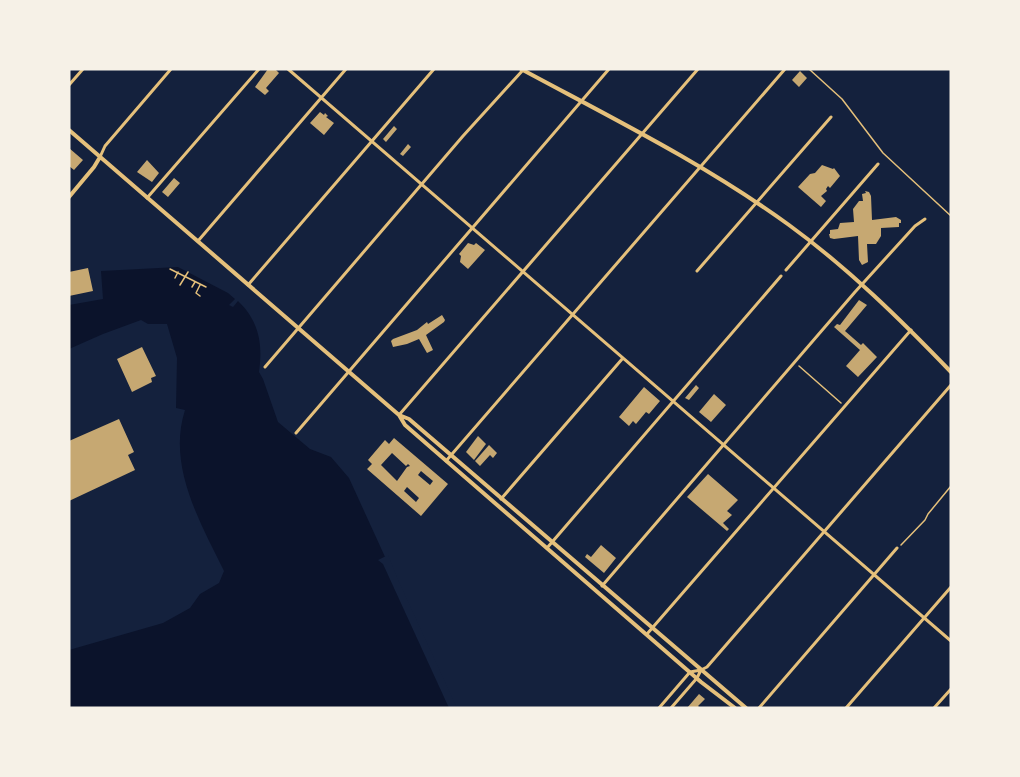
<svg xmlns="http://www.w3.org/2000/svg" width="1020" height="777" font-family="'IBM Plex Sans',sans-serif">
<rect width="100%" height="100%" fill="#14213d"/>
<!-- water -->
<path fill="#0b132b" d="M178 267 228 293 235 299 229 305 233 307 238 301C259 321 263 344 259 372L263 379 278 422 310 449 331 457 349 478 454 708H69V650L163 623 190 608 200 594 219 583 224 571C200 522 167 466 185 410L176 408 177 358 167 324H148L141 320 103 334 69 349V305L103 299 101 271Z"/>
<!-- pier -->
<path fill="#14213d" d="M388 555 399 582 457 708H449L383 564 378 560Z"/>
<!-- building -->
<path fill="#c6a872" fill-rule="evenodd" d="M268 69H275L279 73 266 88 269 91 265 95 255 87Z
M800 71 807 78 799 87 792 80Z
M320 112 324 115 325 113 328 116 326 117 334 123 324 135 310 123Z
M394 126 397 129 386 142 383 139Z
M408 144 411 147 403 156 400 154Z
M69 148 83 160 74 170 69 166Z
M147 160 159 173 152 182 137 172Z
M822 165 833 169 834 168 840 176 830 188 828 186 826 189 827 191 821 196 826 201 821 207 798 187 810 174 815 173Z
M174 178 180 183 168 197 162 192Z
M865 191 869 192 871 196 872 220 896 217 901 220V223H899V227L881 228V236L876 244H867L868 262 862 265 859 260 858 236 834 239 830 238 829 234H830V230L838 229 840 223 854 222 853 209 859 201H863L862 194 866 193Z
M468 243 474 245 476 243 485 250 468 269 460 262 461 256 459 254Z
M88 268 93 291 69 296V272Z
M859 300 867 305 845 331 861 345 863 343 877 357 858 377 846 366 860 350 834 327 837 324 840 325Z
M442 315 445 320 444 322 426 335 433 350 427 353 419 339 407 344 393 347 391 341 393 339 417 330 427 322 428 324Z
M142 347 156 376 151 378 152 382 132 392 117 359Z
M696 385 699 388 689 400 685 398Z
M644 387 660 401 649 414 646 412 636 424 633 421 629 426 619 417Z
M714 394 726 405 711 422 699 412Z
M119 419 134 452 128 455 135 470 69 501V441Z
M478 436 486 444 474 460 466 452Z
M394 438 448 484 421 516 367 469 372 464 368 460 385 440 389 444ZM392 453 406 466 408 464 410 466 407 467 397 481 381 465ZM421 471 433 481 430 485 418 475ZM407 487 419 498 416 502 404 491Z
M489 445 497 453 493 458 490 455 480 466 475 461Z
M708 474 738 500 727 511 732 515 723 523 729 529 727 531 687 497Z
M601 545 616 558 604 573 585 557 587 554 591 557Z
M699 694 705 699 698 706 700 708H687Z"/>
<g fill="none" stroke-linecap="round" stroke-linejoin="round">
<!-- path -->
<path stroke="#e5c07b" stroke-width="1.5" d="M809 69 842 99 883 153 951 216
M170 269 206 287
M175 278 178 272
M180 285 188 272
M192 287 195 282
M200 296 196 293 200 285
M799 366 841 403
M901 545 925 520 928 514 951 486"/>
<!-- minor -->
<path stroke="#e5c07b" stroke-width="3" d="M288 69 951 641
M69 85 83 69
M100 157 105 146 171 69
M147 198 259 69
M198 241 346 69
M786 270 878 164
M697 271 831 117
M248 285 434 69
M265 367 463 136 523 70
M399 415 698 69
M296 433 609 69
M446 461 785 69
M501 499 623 358
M547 548 781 276
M602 586 855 292 915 226 925 219
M647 634 911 330
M659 708 690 672 701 670 707 667 951 385
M671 708 697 678 701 670
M759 708 897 548
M846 708 951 587
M934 708 951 689"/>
<!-- secondary -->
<path stroke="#e5c07b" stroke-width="4" d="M521 69C612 118 705 164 789 225 848 268 900 319 951 372
M69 130 399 415 409 419 746 708
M69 197 94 167 100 157
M399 415 405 425 701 682 735 708"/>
</g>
<!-- border -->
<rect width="1020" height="777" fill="none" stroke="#f6f1e7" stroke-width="141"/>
</svg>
